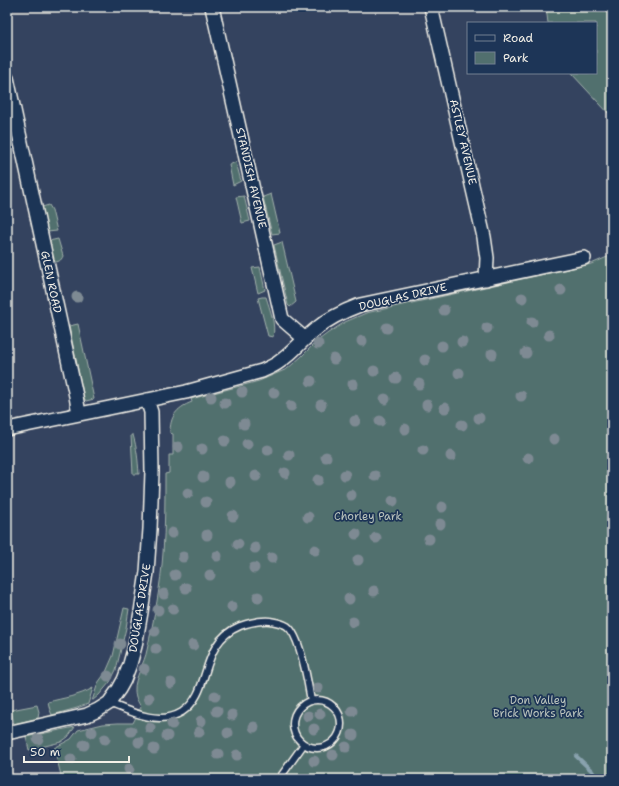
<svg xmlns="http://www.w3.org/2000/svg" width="619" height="786" font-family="'Shantell Sans',sans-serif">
<rect width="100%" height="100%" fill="#34435f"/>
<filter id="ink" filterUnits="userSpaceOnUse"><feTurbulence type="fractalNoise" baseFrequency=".025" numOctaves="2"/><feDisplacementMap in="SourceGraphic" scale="8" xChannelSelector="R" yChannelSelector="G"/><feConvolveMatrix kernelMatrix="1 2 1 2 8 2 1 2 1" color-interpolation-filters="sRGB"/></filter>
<g filter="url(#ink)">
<!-- green -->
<path fill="#516f6e" stroke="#a2b0ab" d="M546 7H612V117L571 73H596V23H548Z
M236 162 241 181 233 185 229 165Z
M271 194 280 233 272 234 263 197Z
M244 196 250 221 242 223 236 197Z
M49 205 52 210 57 231 47 232 42 207Z
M58 239 63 256C61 261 58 262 54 262L49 241Z
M282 242 296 302 290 307 288 305 274 245Z
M612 255V779H62L54 748 71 739 78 730 103 724 118 723H133L141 707C138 702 135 697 135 690 134 679 145 662 147 650 154 619 161 585 163 553 165 527 165 500 165 474L169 473V455H173V434L170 433C170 417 176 408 192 402L191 399 259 381 287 369 301 357 316 342 328 333 345 322 366 313 591 264Z
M260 267 265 290 258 293 252 268Z
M262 297H266C270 310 276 324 273 337L268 336 258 298Z
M78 324 94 399 86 401 84 398 69 326Z
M131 435H133C137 448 138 460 139 474H133Z
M124 608 129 609 126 628 116 670 110 682 99 695 92 701 98 683 106 672 113 656Z
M93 688 88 704 77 708 52 715 50 710 48 702C63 698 79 696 93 688Z
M37 705 39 712 38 718 14 724 11 710Z
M75 727 68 737 61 742 29 750 26 737Z"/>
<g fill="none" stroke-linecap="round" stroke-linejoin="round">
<!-- stream -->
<path stroke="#89a2ae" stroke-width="4" d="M576 756 592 771 597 779"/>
<defs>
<path id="service" d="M293 724a24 24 0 1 1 48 0a24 24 0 1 1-48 0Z
M109 703C131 712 159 726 182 712 213 692 198 643 240 626 249 623 260 620 270 621 275 622 282 623 287 626 301 636 308 684 311 701
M279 779 304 744"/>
<path id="minor" d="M212 7 282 319 305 339
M431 7 484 237 487 258 486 279
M7 78 76 396 79 414
M7 429 109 408 186 392 262 371C268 368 274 366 279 362 293 353 303 339 316 329 329 318 344 311 360 305L584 258
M7 733 87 715 98 710 109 703 119 689 124 680 130 664 135 646 141 612 147 572 150 529 152 472 151 412 147 400"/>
</defs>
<!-- service casing -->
<use href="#service" stroke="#f4f1e8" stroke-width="9"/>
<!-- minor casing -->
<use href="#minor" stroke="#f4f1e8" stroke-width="16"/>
<!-- service -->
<use href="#service" stroke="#1d3557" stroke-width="6"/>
<!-- minor -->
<use href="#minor" stroke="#1d3557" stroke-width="13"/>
</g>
<!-- trees -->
<g fill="#7e8a93">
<circle cx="561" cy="290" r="5.5"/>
<circle cx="77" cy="297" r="5.5"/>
<circle cx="522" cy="298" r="5.5"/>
<circle cx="444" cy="310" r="5.5"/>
<circle cx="532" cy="322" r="5.5"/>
<circle cx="387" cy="328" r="5.5"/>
<circle cx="487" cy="328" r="5.5"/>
<circle cx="549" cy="335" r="5.5"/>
<circle cx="362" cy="341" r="5.5"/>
<circle cx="462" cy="342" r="5.5"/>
<circle cx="318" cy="344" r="5.5"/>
<circle cx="442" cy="346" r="5.5"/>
<circle cx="526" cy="353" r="5.5"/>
<circle cx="492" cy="354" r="5.5"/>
<circle cx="334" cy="359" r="5.5"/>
<circle cx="425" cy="360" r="5.5"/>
<circle cx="374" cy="371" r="5.5"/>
<circle cx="459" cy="373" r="5.5"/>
<circle cx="396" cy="378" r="5.5"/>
<circle cx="311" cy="381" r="5.5"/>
<circle cx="353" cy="384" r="5.5"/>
<circle cx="419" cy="384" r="5.5"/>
<circle cx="242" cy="392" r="5.5"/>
<circle cx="274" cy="393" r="5.5"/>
<circle cx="521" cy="396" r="5.5"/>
<circle cx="211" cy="397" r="5.5"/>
<circle cx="385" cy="399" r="5.5"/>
<circle cx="225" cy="403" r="5.5"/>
<circle cx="321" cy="405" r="5.5"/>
<circle cx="427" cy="405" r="5.5"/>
<circle cx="291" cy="406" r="5.5"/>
<circle cx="445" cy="408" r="5.5"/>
<circle cx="479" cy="418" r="5.5"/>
<circle cx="355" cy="421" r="5.5"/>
<circle cx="380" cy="421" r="5.5"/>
<circle cx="244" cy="424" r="5.5"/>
<circle cx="462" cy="425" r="5.5"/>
<circle cx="405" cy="429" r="5.5"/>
<circle cx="554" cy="439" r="5.5"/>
<circle cx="225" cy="441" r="5.5"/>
<circle cx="247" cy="444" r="5.5"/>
<circle cx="178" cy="447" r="5.5"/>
<circle cx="202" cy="449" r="5.5"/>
<circle cx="268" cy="450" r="5.5"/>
<circle cx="423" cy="450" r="5.5"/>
<circle cx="289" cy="455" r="5.5"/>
<circle cx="451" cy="456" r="5.5"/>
<circle cx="326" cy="457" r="5.5"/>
<circle cx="528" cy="458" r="5.5"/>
<circle cx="285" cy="473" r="5.5"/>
<circle cx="345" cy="475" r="5.5"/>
<circle cx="256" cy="476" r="5.5"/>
<circle cx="375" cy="476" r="5.5"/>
<circle cx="203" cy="477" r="5.5"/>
<circle cx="318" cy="480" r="5.5"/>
<circle cx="230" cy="482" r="5.5"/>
<circle cx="188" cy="493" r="5.5"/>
<circle cx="351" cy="495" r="5.5"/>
<circle cx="393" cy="501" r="5.5"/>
<circle cx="206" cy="502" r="5.5"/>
<circle cx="442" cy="507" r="5.5"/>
<circle cx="233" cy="516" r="5.5"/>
<circle cx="308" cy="517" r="5.5"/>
<circle cx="440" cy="524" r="5.5"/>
<circle cx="172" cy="533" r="5.5"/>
<circle cx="356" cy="534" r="5.5"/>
<circle cx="207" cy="535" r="5.5"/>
<circle cx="376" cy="538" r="5.5"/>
<circle cx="429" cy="539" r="5.5"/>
<circle cx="238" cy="544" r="5.5"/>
<circle cx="255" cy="548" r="5.5"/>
<circle cx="315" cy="550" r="5.5"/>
<circle cx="217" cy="556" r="5.5"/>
<circle cx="183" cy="557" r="5.5"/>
<circle cx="272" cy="558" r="5.5"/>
<circle cx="358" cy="560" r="5.5"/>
<circle cx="254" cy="568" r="5.5"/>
<circle cx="175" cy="575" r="5.5"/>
<circle cx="210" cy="575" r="5.5"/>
<circle cx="186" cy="588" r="5.5"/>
<circle cx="374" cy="591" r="5.5"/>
<circle cx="164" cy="594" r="5.5"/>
<circle cx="258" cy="597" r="5.5"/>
<circle cx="349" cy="599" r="5.5"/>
<circle cx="232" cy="607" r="5.5"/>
<circle cx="173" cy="609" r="5.5"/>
<circle cx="158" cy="610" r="5.5"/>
<circle cx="353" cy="622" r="5.5"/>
<circle cx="155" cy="631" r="5.5"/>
<circle cx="120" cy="644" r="5.5"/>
<circle cx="193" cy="645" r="5.5"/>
<circle cx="156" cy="649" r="5.5"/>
<circle cx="144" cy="669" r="5.5"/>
<circle cx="108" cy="676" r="5.5"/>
<circle cx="171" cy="683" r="5.5"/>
<circle cx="318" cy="688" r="5.5"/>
<circle cx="215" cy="696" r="5.5"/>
<circle cx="149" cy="698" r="5.5"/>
<circle cx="217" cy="711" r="5.5"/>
<circle cx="352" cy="711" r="5.5"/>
<circle cx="320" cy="714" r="5.5"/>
<circle cx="232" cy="715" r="5.5"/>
<circle cx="308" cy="716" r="5.5"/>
<circle cx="201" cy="721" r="5.5"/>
<circle cx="172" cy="724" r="5.5"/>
<circle cx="254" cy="727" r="5.5"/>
<circle cx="150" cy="728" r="5.5"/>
<circle cx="314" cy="729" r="5.5"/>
<circle cx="131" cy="731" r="5.5"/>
<circle cx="92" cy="732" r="5.5"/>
<circle cx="199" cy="732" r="5.5"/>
<circle cx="228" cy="733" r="5.5"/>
<circle cx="353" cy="735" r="5.5"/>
<circle cx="167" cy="736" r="5.5"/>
<circle cx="38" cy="739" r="5.5"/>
<circle cx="105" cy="739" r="5.5"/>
<circle cx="139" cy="742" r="5.5"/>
<circle cx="84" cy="745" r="5.5"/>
<circle cx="346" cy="747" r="5.5"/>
<circle cx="154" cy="749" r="5.5"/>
<circle cx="218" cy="754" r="5.5"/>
<circle cx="237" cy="755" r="5.5"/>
<circle cx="333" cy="755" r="5.5"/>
<circle cx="71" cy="759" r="5.5"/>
<circle cx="314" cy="761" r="5.5"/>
<circle cx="129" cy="769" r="5.5"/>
</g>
</g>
<g text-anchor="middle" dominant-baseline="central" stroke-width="3.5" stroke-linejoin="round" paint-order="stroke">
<!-- street labels -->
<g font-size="11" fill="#f4f1e8" stroke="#1d3557">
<text transform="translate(463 142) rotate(77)">ASTLEY AVENUE</text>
<text transform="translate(251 178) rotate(77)">STANDISH AVENUE</text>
<text transform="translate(51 282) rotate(78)">GLEN ROAD</text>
<text transform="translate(403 297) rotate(-13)">DOUGLAS DRIVE</text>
<text transform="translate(140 608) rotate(-81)">DOUGLAS DRIVE</text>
</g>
<!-- park labels -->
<g font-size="11" fill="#bbc4bd" stroke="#1d3557">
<text x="368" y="516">Chorley Park</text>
<text x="538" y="700">Don Valley<tspan x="538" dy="13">Brick Works Park</tspan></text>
</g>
</g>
<!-- margin -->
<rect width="619" height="786" fill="none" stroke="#1d3557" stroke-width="24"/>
<rect x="12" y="12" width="595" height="762" fill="none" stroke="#f4f1e8" stroke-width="1.5" filter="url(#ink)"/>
<!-- legend -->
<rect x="467" y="22" width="130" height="52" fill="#1d3557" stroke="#738091"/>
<rect x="475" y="35" width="20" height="6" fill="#1d3557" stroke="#738091"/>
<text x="503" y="42" font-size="12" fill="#f4f1e8">Road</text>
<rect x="475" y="52" width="20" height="12" fill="#516f6e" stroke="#738091"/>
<text x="503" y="62" font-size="12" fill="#f4f1e8">Park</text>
<!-- scale -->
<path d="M24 756v6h105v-6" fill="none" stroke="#f4f1e8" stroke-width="2"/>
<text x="30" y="756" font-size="12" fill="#f4f1e8" stroke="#1d3557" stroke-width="3" paint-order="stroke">50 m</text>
</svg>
